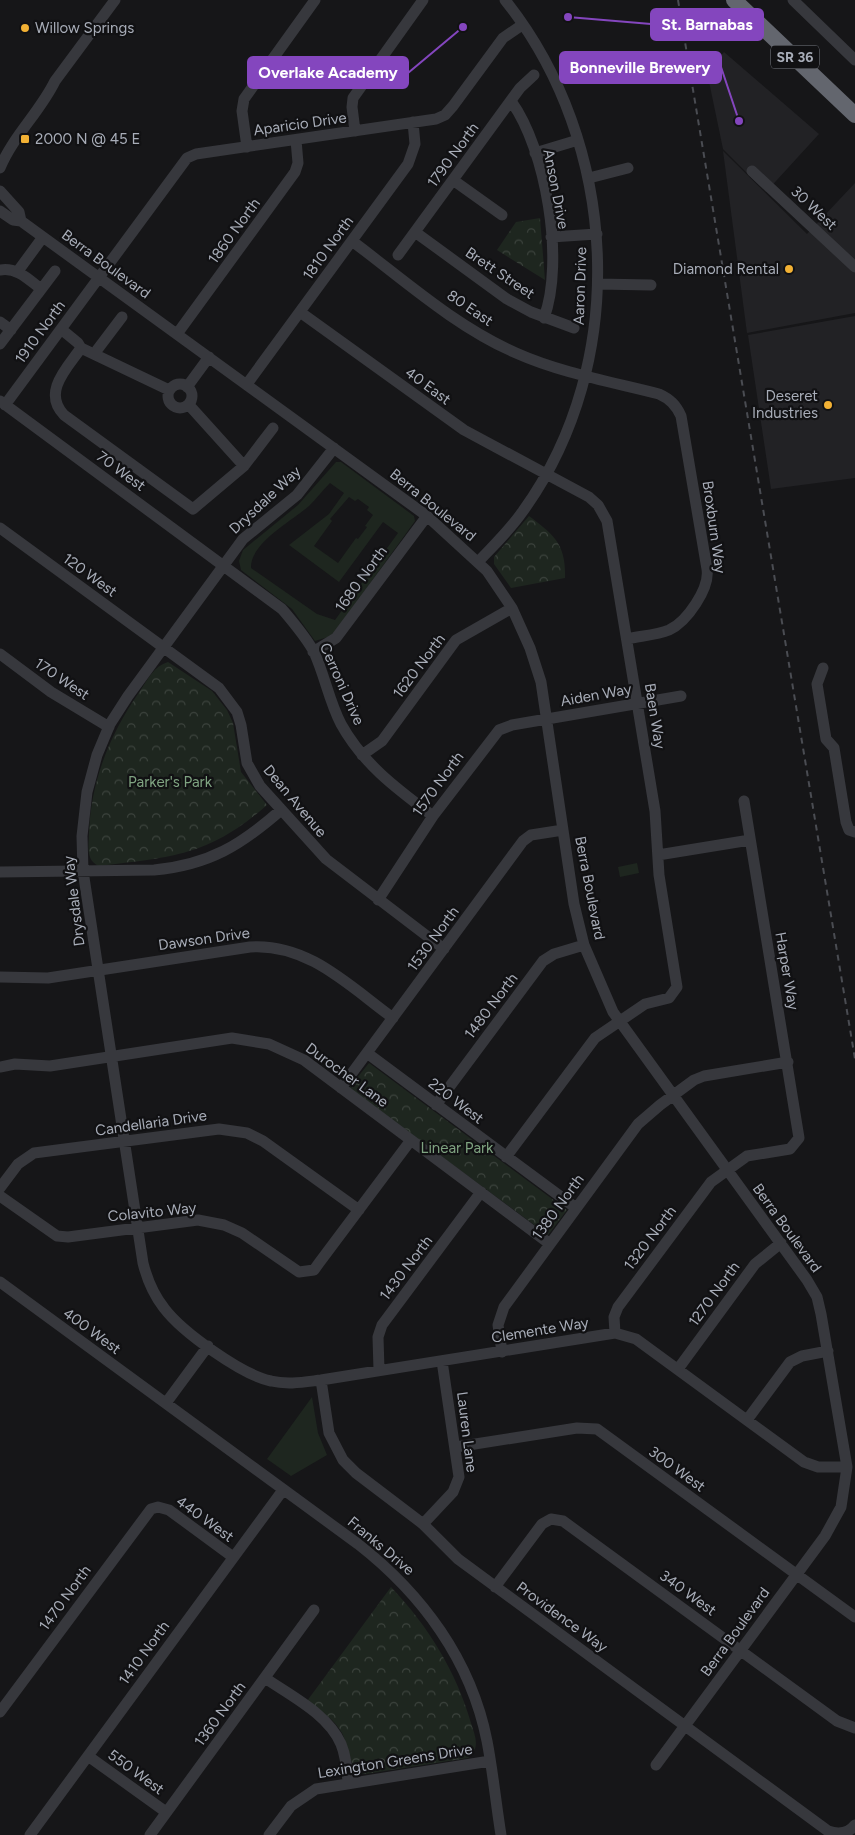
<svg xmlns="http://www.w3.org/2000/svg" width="855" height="1835" font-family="Figtree,sans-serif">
<defs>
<pattern id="forest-crowns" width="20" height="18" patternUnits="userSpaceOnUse" patternTransform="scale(1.25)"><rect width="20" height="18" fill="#1e261f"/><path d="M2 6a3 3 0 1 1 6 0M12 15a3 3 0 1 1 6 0" fill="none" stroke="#3c433d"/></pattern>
</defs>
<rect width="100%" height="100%" fill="#161618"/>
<!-- built -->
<path fill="#222225" d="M724 52 819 134 766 192 723 149 707 72Z
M723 151 807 234 855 183V313L747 333Z
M855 316V478L771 489 748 335Z"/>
<!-- grass -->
<path fill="#1e261f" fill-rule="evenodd" d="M336 462H341L414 516 415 521 335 632 328 637 315 641 292 609 241 570 239 561 243 550 298 505ZM330 483 344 493 329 514 289 545 339 582 383 522 398 533 335 620 317 614 251 568C250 543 292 521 309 506 316 499 323 490 330 483ZM349 497 355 501 358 499 369 507 367 510 373 515 365 526 367 527 358 539 356 538 338 563 314 546 332 521 330 519Z
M637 863 639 873 620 877 618 867Z
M312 1397 318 1433 327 1455 291 1476 267 1459Z"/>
<!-- forest -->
<path fill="url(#forest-crowns)" d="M540 218 545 280 497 250 516 222Z
M529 516C554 535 566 544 565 578L511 588 494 564V557Z
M168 662 212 691 227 710 233 723 241 772 267 805C209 856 173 857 99 866 85 860 89 845 89 833 91 780 110 734 140 691 148 679 154 666 168 662Z
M369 1063 567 1210 548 1235 349 1088Z
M391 1587C428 1626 456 1671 471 1723 475 1736 481 1748 468 1758L365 1774C348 1771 349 1746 342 1733 334 1719 320 1710 307 1701Z"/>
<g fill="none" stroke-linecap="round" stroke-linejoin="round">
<!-- minor -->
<path stroke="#37383d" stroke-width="11" d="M793 0 855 60
M511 101C546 149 565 261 544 318
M355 131 352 107 353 98 423 0
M247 147 242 111 244 99 315 0
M535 153 578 140
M0 168C13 136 40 112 55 81L115 0
M752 171 855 267
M589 178 628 168
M453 180 502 215
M0 191 19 212 21 221
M0 211 13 220 21 221 427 516 487 571 512 608 530 648 541 682 574 904 584 945 613 1012 807 1280 817 1297 821 1314 847 1467 841 1507 825 1536 656 1765
M415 232 507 299 531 312 574 328
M551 237 597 234
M352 241C404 280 456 327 516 353 561 373 612 382 659 394 670 399 676 405 681 416L707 569C710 588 687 622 669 630 657 635 640 636 627 639
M398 255 520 88 534 75
M0 270C17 267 28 279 41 289
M18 271 43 237
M598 284 651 285
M300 312 464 430 589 497 598 505 607 521 655 811 659 875 677 987 669 998 645 1004 595 1038 506 1157
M0 322 11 330
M61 329 78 343 81 348C67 368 42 392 64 415L193 509 244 466
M177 334 295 172 298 163 296 140
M0 344 55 271
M81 348 169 390
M94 354 122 317
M168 396a12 12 0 1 1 24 0a12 12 0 1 1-24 0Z
M247 384 408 164 415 144 413 122
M187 387 209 357
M0 401 282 609C293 622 306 637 314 652 325 676 329 701 341 724 363 764 397 789 433 816
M5 405 187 158 196 154 436 119 445 115 453 106 503 38 522 25
M189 405 244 466 273 428
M334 448 297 495 243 539 128 696 110 724 97 755 87 792 82 836 83 871 143 1263C147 1279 153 1294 164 1308 182 1332 242 1375 271 1381 288 1385 304 1382 321 1380L615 1333 636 1339 804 1462 818 1467H847
M0 528 219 688 237 712 241 725 247 763 260 786 326 859 444 949
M478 562C494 545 510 530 523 511 631 361 619 143 505 0
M313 652 336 638 427 516
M0 654 51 692 109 727
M823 668 817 684 826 739 834 748 846 822 849 830 855 832
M362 755 382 741 456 640 512 608
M658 855 750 840
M0 872 154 870C209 865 241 845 281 810
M378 900 433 816 499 730 512 725 681 696
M0 977 48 978 250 947C308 943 349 986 393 1018
M367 1053 576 1208
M0 1067 15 1064 50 1066 232 1038 269 1044 304 1060 550 1244
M341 1088 523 841 531 835 563 830
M436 1105 543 961 554 954 584 945
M0 1188 18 1164 34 1153 219 1129 247 1133 263 1141 359 1210
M0 1196 57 1236 68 1237 198 1220 224 1225 242 1233 299 1272 314 1270 319 1263 411 1140
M0 1282 358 1544C422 1594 471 1660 487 1741 493 1772 496 1804 501 1835
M615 1333 614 1317 618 1307 711 1182 747 1156 790 1149 799 1138 744 801
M502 1352 498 1325 504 1307 638 1124 660 1105 694 1080 704 1076 788 1062
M678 1369 755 1264 781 1243
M379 1370 378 1337 382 1325 481 1192
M321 1380 329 1433 343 1460 356 1473 423 1524 458 1559 828 1831C839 1835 848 1834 855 1825
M166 1403 208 1346
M747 1420 790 1362 802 1356 828 1351
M456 1447 577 1428 597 1429 855 1617
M423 1524 453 1492 459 1477 442 1361
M495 1587 542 1524 551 1519 563 1521 837 1721 855 1728
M265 1678C291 1696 328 1714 341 1744 346 1756 347 1769 348 1782
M0 1712 151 1509 158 1507 169 1510 233 1557
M88 1756 166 1812
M30 1835 283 1490
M150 1835 314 1610
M269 1835 291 1806 316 1789 490 1761"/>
<!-- highway -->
<path stroke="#63666e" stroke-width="16" d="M734 0 855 115"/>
<!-- rail -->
<path stroke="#4a4c52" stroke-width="2" stroke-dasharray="6 5" stroke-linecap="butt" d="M678 0 855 1059"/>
</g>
<!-- markers -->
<g fill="#f2b134" stroke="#111113" stroke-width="2">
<circle cx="25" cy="28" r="5"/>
<rect x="20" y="134" width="10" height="10" rx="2.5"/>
<circle cx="789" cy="269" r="5"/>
<circle cx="828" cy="405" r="5"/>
</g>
<g text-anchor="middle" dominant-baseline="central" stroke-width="4.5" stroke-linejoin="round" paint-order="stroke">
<!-- shield labels -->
<rect fill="#111113" stroke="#7b7e86" stroke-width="1" x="771" y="45.5" width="48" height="23" rx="4"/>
<g font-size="14" font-weight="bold" fill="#a8adb8">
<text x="795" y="57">SR 36</text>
</g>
<!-- poi labels -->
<g font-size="15" fill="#a8adb8" stroke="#111113" text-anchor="start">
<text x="35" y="28">Willow Springs</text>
<text x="35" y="139">2000 N @ 45 E</text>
<text x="779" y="269" text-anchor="end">Diamond Rental</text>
<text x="818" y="396" text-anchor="end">Deseret<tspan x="818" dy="17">Industries</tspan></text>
</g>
<!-- street labels -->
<g font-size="15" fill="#a8adb8" stroke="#111113">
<text transform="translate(300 124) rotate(-8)">Aparicio Drive</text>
<text transform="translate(453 155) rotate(-54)">1790 North</text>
<text transform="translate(556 189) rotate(79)">Anson Drive</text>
<text transform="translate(814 208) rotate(43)">30 West</text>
<text transform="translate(234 231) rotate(-54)">1860 North</text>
<text transform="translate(328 248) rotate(-54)">1810 North</text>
<text transform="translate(106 264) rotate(36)">Berra Boulevard</text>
<text transform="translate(500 273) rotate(34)">Brett Street</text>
<text transform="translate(580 286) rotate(-88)">Aaron Drive</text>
<text transform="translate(470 308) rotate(34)">80 East</text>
<text transform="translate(40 332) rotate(-54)">1910 North</text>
<text transform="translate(428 386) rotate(36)">40 East</text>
<text transform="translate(121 471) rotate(36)">70 West</text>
<text transform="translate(265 500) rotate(-43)">Drysdale Way</text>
<text transform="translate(433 505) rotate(39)">Berra Boulevard</text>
<text transform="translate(714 527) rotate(82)">Broxburn Way</text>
<text transform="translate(90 575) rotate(36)">120 West</text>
<text transform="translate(361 579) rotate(-54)">1680 North</text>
<text transform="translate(419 666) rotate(-53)">1620 North</text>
<text transform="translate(62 679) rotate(34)">170 West</text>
<text transform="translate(342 684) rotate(66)">Cerroni Drive</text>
<text transform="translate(596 695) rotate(-10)">Aiden Way</text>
<text transform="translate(655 716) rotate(81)">Baen Way</text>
<text transform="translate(438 784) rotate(-54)">1570 North</text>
<text transform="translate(295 801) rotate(50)">Dean Avenue</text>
<text transform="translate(590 888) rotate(79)">Berra Boulevard</text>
<text transform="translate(74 901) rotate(-97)">Drysdale Way</text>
<text transform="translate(204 939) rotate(-8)">Dawson Drive</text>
<text transform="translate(433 939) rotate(-54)">1530 North</text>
<text transform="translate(787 971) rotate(80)">Harper Way</text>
<text transform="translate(491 1006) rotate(-53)">1480 North</text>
<text transform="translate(347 1075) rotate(36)">Durocher Lane</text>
<text transform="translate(456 1101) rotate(37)">220 West</text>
<text transform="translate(151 1123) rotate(-8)">Candellaria Drive</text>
<text transform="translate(558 1207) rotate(-54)">1380 North</text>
<text transform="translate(152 1212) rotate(-6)">Colavito Way</text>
<text transform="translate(787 1228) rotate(54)">Berra Boulevard</text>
<text transform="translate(650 1238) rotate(-53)">1320 North</text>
<text transform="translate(406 1268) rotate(-53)">1430 North</text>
<text transform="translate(714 1294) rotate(-54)">1270 North</text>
<text transform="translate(540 1330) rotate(-9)">Clemente Way</text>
<text transform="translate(92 1331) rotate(36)">400 West</text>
<text transform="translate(467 1432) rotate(83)">Lauren Lane</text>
<text transform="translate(677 1469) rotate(36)">300 West</text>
<text transform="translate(205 1519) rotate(36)">440 West</text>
<text transform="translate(381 1546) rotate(40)">Franks Drive</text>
<text transform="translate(688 1593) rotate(36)">340 West</text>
<text transform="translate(65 1598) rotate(-54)">1470 North</text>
<text transform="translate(562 1617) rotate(36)">Providence Way</text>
<text transform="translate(735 1632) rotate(-54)">Berra Boulevard</text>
<text transform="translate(144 1653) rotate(-54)">1410 North</text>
<text transform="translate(220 1714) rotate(-54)">1360 North</text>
<text transform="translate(395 1761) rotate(-9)">Lexington Greens Drive</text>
<text transform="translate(136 1772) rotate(36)">550 West</text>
</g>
<!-- park labels -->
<g font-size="15" fill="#7fa381" stroke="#111113">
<text x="170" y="782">Parker's Park</text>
<text x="457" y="1148">Linear Park</text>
</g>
</g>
<!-- callouts -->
<path fill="none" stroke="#8446be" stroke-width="2" d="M568 17L651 24M739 121L721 67M463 27L408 73"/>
<g fill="#8446be" stroke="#111113" stroke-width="2">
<circle cx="568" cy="17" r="5"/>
<circle cx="739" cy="121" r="5"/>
<circle cx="463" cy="27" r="5"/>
</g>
<g fill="#8446be" stroke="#8446be" stroke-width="2">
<rect x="651" y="9" width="112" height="31" rx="5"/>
<rect x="560" y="52" width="161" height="31" rx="5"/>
<rect x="248" y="57" width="160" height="31" rx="5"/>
</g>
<g font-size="16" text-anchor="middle" font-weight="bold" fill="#fff">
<text x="707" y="30">St. Barnabas</text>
<text x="640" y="73">Bonneville Brewery</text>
<text x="328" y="78">Overlake Academy</text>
</g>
</svg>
